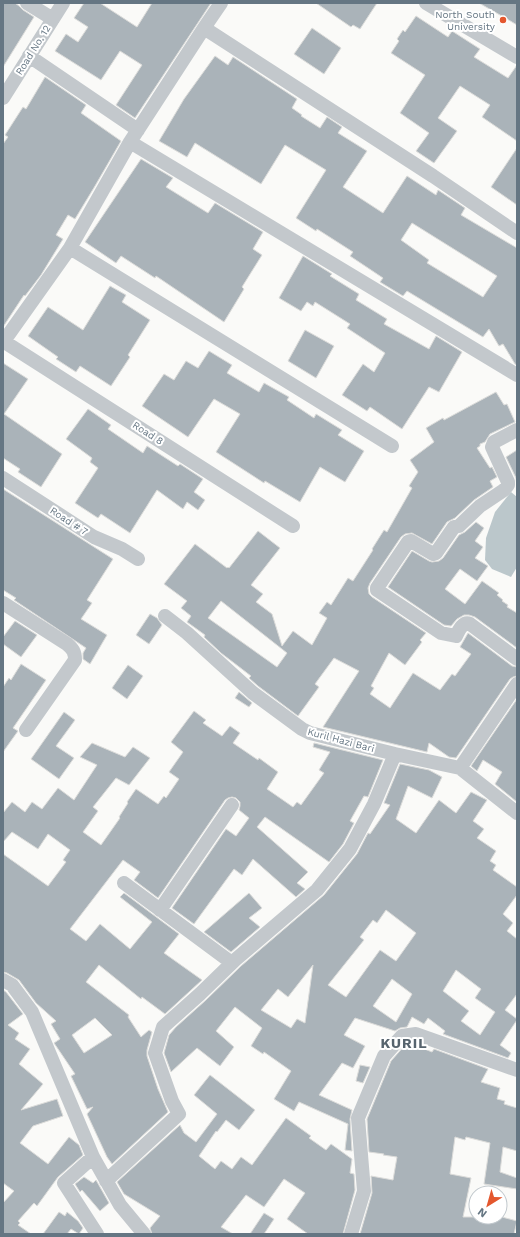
<svg xmlns="http://www.w3.org/2000/svg" width="520" height="1237" font-family="'Work Sans',sans-serif">
<rect width="100%" height="100%" fill="#fafaf8"/>
<!-- water -->
<path fill="#bbc7cb" d="M511 492 517 497V567L511 577 492 569 485 560 486 538 495 512Z"/>
<!-- building -->
<path fill="#aab3b9" stroke="#dcdcda" fill-rule="evenodd" d="M3 3H15L19 6 23 10 34 17 3 67Z
M84 3H100L137 27 152 3H211L135 118 116 105 142 65 120 51 101 80 55 51 66 34 78 42 88 27 74 18Z
M316 3H377L360 29 353 25 351 27Z
M479 3H517V25L507 19Z
M416 16 448 37 452 31 480 49 474 57 508 78 517 65V141L482 117 490 105 460 86 438 118 457 131 434 163 416 151 429 133 400 113 425 75 391 53 399 41 397 39 403 30 405 32Z
M312 28 341 48 324 74 294 54Z
M215 56 228 65 233 57 297 99 292 108 302 115 301 116 320 128 327 117 342 127 338 133 367 151 343 187 383 213 407 176 436 195 438 190 465 208 461 215 517 248V365L515 364 503 344 499 346 489 329 483 337 407 291 403 296 380 282 383 278 350 256 353 252 317 229 316 231 296 218 326 170 285 145 261 184 195 143 187 157 159 141 184 99ZM412 223 497 276 483 297 427 263 429 260 401 240Z
M45 77 86 105 81 113 121 141 95 186 75 219 68 215 56 235 63 239 41 275 25 296 24 295 3 327V144L8 137 5 135 23 107 26 109Z
M517 148V205L491 187Z
M141 159 173 178 166 187 208 213 215 203 263 232 253 249 262 255 242 287 244 289 224 322 156 276 155 278 121 256 116 263 85 242Z
M303 256 332 274 330 276 359 294 356 300 387 319 384 324 429 349 436 336 462 352 439 392 429 387 402 429 370 407 367 411 342 395 363 364 374 372 385 353 347 328 350 324 315 302 313 306 307 302 301 311 279 298Z
M110 286 126 295 122 302 150 320 128 355 130 357 111 386 80 366 76 372 56 359 58 357 28 336 48 307 83 330Z
M305 330 334 346 316 378 288 361Z
M209 351 232 365 227 373 259 392 264 383 289 397 287 400 314 418 316 414 342 430 338 435 364 451 345 482 320 467 300 502 265 481 264 483 216 452 240 414 214 399 188 437 142 406 164 374 174 380 186 361 198 368Z
M3 363 28 379 4 414 62 454 41 487 18 472 20 469 3 458Z
M496 392 504 405 507 404 515 422 490 434 485 442 480 444V446L477 448 490 468 492 467 497 477 490 481 493 487 474 500 455 518 447 522 432 544 412 533 405 534 401 537 370 583 368 588 369 594 372 597 426 633 420 640 422 642 405 665 389 653 371 686 374 688 370 694 390 708 413 673 440 690 452 674 455 676 471 654 460 647 468 633 512 666 517 667V676L513 677 510 679 456 758 449 757 429 743 427 752 323 727 359 671 334 658 315 684 319 687 298 716 258 686 249 678 251 676 221 653 204 637 205 635 187 622 191 616 181 608 187 601 164 584 195 544 227 568 228 567 229 568 258 531 280 548 251 585 263 594 256 602 272 614 282 646 293 631 312 645 327 618 319 613 327 602 331 605 348 578 353 581 373 550 372 549 384 530 387 532 412 488 409 486 418 472 410 460 434 442 426 428 443 418 444 420ZM221 601 287 653 277 667 208 618Z
M88 409 111 425 108 429 143 453 147 446 178 466 180 464 203 479 194 492 205 500 198 510 187 502 183 509 157 490 130 533 101 514 98 518 75 503 98 468 90 462 92 458 66 439Z
M517 450V487L516 478 506 457Z
M3 489 113 559 87 600 92 603 81 619 107 635 90 664 83 659V653L86 648 14 600 16 598 3 590Z
M476 522 484 528 475 541 483 547 475 558 488 566 477 581 460 569 445 589 465 604 482 581 499 593 497 595 503 600 502 601 508 605 507 607 517 613V648L475 617 469 615H464L457 619 451 626 444 625 388 587 412 551 429 561 432 562 439 561 443 558 459 535 465 532Z
M150 614 157 618 162 625 149 644 136 635Z
M15 621 37 635 21 657 3 644V637Z
M21 664 46 680 13 728 18 731 3 752V687L9 678 11 680Z
M128 665 143 676 127 699 112 688Z
M239 692 252 703 249 707 235 698Z
M517 699V802L495 784 502 772 483 760 477 771 471 766Z
M194 711 206 720 203 723 222 736 230 726 240 733 233 743 258 760 259 758 278 772 267 789 293 807 297 802 301 805 324 773 319 770 330 752 313 747 314 743 383 760 368 797 364 796 350 821 354 823 343 844 329 862 265 817 257 827 308 872 297 883 305 889 296 897 253 859 242 875 234 869 194 924 172 908 226 829 236 836 249 818 239 810 240 806V802L236 798 232 797 228 798 225 800 158 898 134 880 140 872 123 860 70 929 86 941 100 924 130 949 152 922 120 897 124 893 179 934 164 953 202 980 165 1014 142 997 141 999 99 965 86 982 129 1015 128 1017 141 1037 149 1030 152 1032 147 1050V1056L158 1089 168 1112 112 1164 107 1157 87 1114 93 1107 87 1109 71 1076 75 1074 54 1043 60 1039 51 1024 56 1021 36 1003 19 980 7 973 3 972V854L48 886 66 862 63 860 70 850 48 834 38 849 12 832 3 842V813L12 802 25 812 32 802 42 809 58 788 74 800 97 765 80 757 92 743 125 757 133 747 150 758 129 785 116 778 93 807 98 811 83 832 101 845 120 818 119 817 128 803 127 802 136 789 158 804 164 796 166 798 179 779 169 772 183 752 171 742ZM95 1018 112 1035 84 1053 72 1035Z
M64 712 75 720 56 746 74 758 59 779 31 759Z
M400 764 429 770 442 777 432 798 408 786 396 819 416 833 439 800 456 813 471 792 487 800 473 821 484 829 477 838 496 851 490 861 496 865 493 870 517 887V895L503 914 513 923 507 931 517 939V994L505 1010 517 1019V1020L500 1045 511 1053 508 1058 443 1034 445 1031 428 1018 424 1024 412 1017 407 1027 400 1028 395 1031 355 1018 344 1035 365 1046 353 1068 342 1063 319 1095 352 1110 350 1119 352 1151 345 1150 348 1124 299 1102 294 1111 274 1099 291 1071 264 1052 263 1054 251 1046 262 1028 235 1007 216 1031 234 1047 220 1066 197 1048 171 1072 164 1053 169 1035 176 1027 206 1000 241 966 324 895 357 854 368 833 370 834 390 805 384 803ZM386 910 416 933 396 961 380 950 346 997 328 985 364 940 360 937 373 920 377 923ZM313 965 305 1023 297 1019 291 1028 261 1010 278 989 288 997ZM456 970 481 989 475 998 495 1012 480 1035 461 1021 469 1011 443 991ZM392 979 412 994 396 1022 373 1006Z
M249 893 262 908 249 918 260 927 231 952 204 932Z
M3 990 6 992 23 1014 8 1025 19 1033 15 1039 30 1049 19 1064 43 1084 21 1110 57 1099 63 1116 33 1126 20 1143 48 1164 69 1137 79 1145 83 1155 58 1177 37 1206 34 1203 18 1221 20 1223 18 1225 31 1234H3V1203L14 1191 3 1183Z
M410 1043 432 1052 434 1049 488 1069 481 1082 500 1088 497 1099 505 1101 504 1104 517 1108V1151L503 1147 500 1172 517 1178V1189L484 1184 490 1143 466 1137 465 1140 455 1137 450 1174 471 1178 463 1217H502L517 1221 514 1234H360L372 1193 371 1176 393 1180 397 1157 383 1155 384 1154 369 1152 367 1119 391 1061 406 1044Z
M360 1065 370 1067 363 1083 356 1081Z
M210 1075 255 1110 239 1130 226 1120 217 1132 216 1131 199 1156 215 1169 221 1161 232 1169 241 1157 252 1165 286 1118 311 1136 309 1138 326 1150 331 1144 352 1159 350 1173 354 1174 355 1190 343 1234H308L287 1219 305 1193 284 1179 264 1207 246 1195 221 1227 233 1234H152L150 1228 160 1216 124 1194 117 1182 180 1125 184 1133 196 1142 217 1114 194 1095Z
M84 1177 93 1183 96 1180 109 1203 100 1211 82 1190 80 1192 75 1184Z
M59 1212 65 1216 67 1212 78 1221 83 1228 79 1234 71 1229 67 1234H43Z
M264 1213 274 1219 264 1234H250Z"/>
<g fill="none" stroke-linecap="round" stroke-linejoin="round">
<!-- minor -->
<path stroke="#c3c8cc" stroke-width="14" d="M27 3 53 19
M426 3 517 57
M204 28 433 176 517 233
M29 56 138 130
M3 98 63 3
M130 142 517 375
M70 248 392 446
M3 341 293 526
M4 341 70 248 130 142 204 28 221 3
M517 430 494 442 492 447 508 482V485L504 490 480 506 459 526 454 527 436 553 433 554 411 541 408 542 377 588V590L441 633 456 636C459 630 463 621 470 624L517 659
M3 478 94 537 122 549 138 559
M3 603 67 644C73 649 75 652 75 660L26 730
M165 616 187 633 253 693 302 729 310 733 395 754 460 768 517 813
M460 768 517 684
M124 883 232 963
M160 910 232 805
M3 980 12 985 32 1012 93 1157 120 1205 144 1234
M93 1157 64 1183 97 1234
M106 1181 179 1114 172 1101 155 1053 163 1027 200 994 235 960 317 890 350 849 374 804 395 754
M351 1234 364 1191 358 1118 384 1056 402 1036 416 1034 517 1070"/>
</g>
<!-- markers -->
<circle fill="#e4572e" stroke="#fff" stroke-width="1.5" cx="503" cy="20" r="4"/>
<g text-anchor="middle" dominant-baseline="central" stroke-width="4" stroke-linejoin="round" paint-order="stroke">
<!-- poi labels -->
<g font-size="10" fill="#657683" stroke="#fff" text-anchor="end">
<text x="495" y="14">North South<tspan x="495" dy="12">University</tspan></text>
</g>
<!-- street labels -->
<g font-size="10" fill="#657683" stroke="#fff">
<text transform="translate(33 50) rotate(-58)">Road No. 12</text>
<text transform="translate(148 433) rotate(33)">Road 8</text>
<text transform="translate(69 521) rotate(33)">Road # 7</text>
<text transform="translate(341 740) rotate(15)">Kuril Hazi Bari</text>
</g>
<!-- district labels -->
<g font-size="14" font-weight="bold" letter-spacing="1" fill="#57646e" stroke="#fff">
<text x="404" y="1043">KURIL</text>
</g>
</g>
<!-- border -->
<rect width="520" height="1237" fill="none" stroke="#657683" stroke-width="8"/>
<!-- north arrow -->
<g transform="translate(488 1205) rotate(217)"><circle r="19" fill="#ffffff" stroke="#c1c8cd"/>
<path d="M0-3L7 15L0 10L-7 15Z" fill="#e4572e"/>
<text y="-6" font-size="11" font-weight="bold" text-anchor="middle" fill="#657683">N</text>
</g>
</svg>
